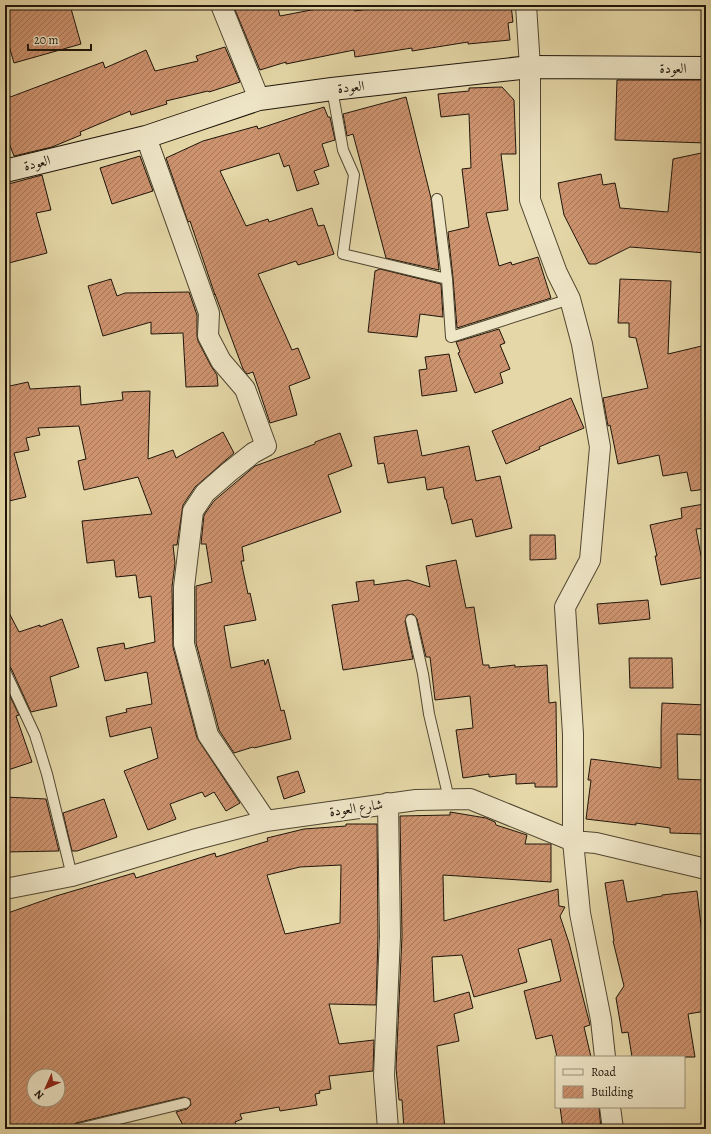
<svg xmlns="http://www.w3.org/2000/svg" width="711" height="1134" font-family="Alegreya,Amiri,serif">
<defs>
<pattern id="building-hatch" width="6" height="6" patternUnits="userSpaceOnUse"><rect width="6" height="6" fill="#cd936f"/><path d="M-1 1l2-2M0 6l6-6M5 7l2-2" fill="none" stroke="#a67759"/></pattern>
</defs>
<rect width="100%" height="100%" fill="#e5d7a7"/>
<filter id="stains"><feTurbulence type="fractalNoise" baseFrequency=".005" numOctaves="4"/><feColorMatrix values="0 0 0 0 .2 0 0 0 0 .09 0 0 0 0 .02 0 0 0 .5 -.17"/></filter>
<radialGradient id="worn" r=".72"><stop offset=".6" stop-color="#630" stop-opacity="0"/><stop offset="1" stop-color="#630" stop-opacity=".3"/></radialGradient>
<!-- building -->
<path fill="url(#building-hatch)" stroke="#1e150a" fill-rule="evenodd" d="M5 5H70L81 44 14 63 5 32Z
M233 5H277L280 16 337 5H353L355 11 395 5H399L400 9 426 5H511L513 22 508 23 510 40 468 44V42L412 51V48L355 57 354 50 286 64V62L260 70Z
M225 47 240 82 209 92 208 91 166 101 167 104 131 115 130 111 80 132 81 135 52 147 14 156 5 133V99L103 62 105 68 146 50 155 71 198 61 196 56Z
M617 80H706V143L615 140Z
M502 87 514 100 516 154H501L508 210 486 213 499 266 511 262 512 265 538 257 551 298 457 328 453 278 448 232 469 227 462 169 471 168 469 114 441 117 438 94 469 91V88Z
M406 97 431 198 439 270 386 258 353 134 347 136 343 114Z
M324 107 328 117H330L335 140 322 144 329 166 314 171 319 184 297 191 289 165 284 167 279 153 220 171 246 226 268 219 269 222 312 208 318 226 324 225 334 254 298 265 296 261 258 274 292 350 298 348 310 378 289 386 297 415 270 423 253 372 247 374 243 369 215 294V295L190 221 188 222 166 158 203 141 257 126 258 129Z
M706 152V253L630 247 596 264H589L564 215 558 183 601 174 603 185 615 183 620 208 668 212 673 159Z
M140 156 153 191 112 204 100 168Z
M42 175 51 210 36 213 47 253 5 264V185Z
M380 269 441 284 443 317 420 314 417 337 368 332 375 271Z
M111 279 117 296 125 293 189 292 197 315V336L198 341 211 366 217 375 218 386 186 387 183 333 151 334V322L103 336 88 286Z
M620 279 671 281 668 354 706 345V489L691 491 687 472 663 476 659 455 618 464 610 425 608 426 603 398 648 388 636 338 629 337V323H618Z
M499 329 505 343 500 345 510 369 500 373 503 383 475 393 458 353 460 352 456 342Z
M449 354 457 391 422 396 419 370 427 369 425 357Z
M28 382 30 389 80 386 81 405 123 400 122 392 150 391 148 459 173 450 176 458 223 432 234 453 195 487 183 505 177 545H173L175 563 172 587 173 647 197 738 240 803 226 811 214 792 205 797 202 792 170 804 176 819 148 830 124 771 158 758 151 727 110 737 106 717 127 712 126 709 152 704 147 672 105 681 97 648 124 643 125 649 155 642 151 596 139 598 136 575 116 577 114 560 87 563 82 521 152 514 138 477 84 490 78 461 86 459 79 426 38 428 40 435 26 438 29 450 14 453 26 497 5 502V387Z
M571 398 584 428 539 447 540 449 506 464 492 431Z
M417 430 422 456 469 446 476 481 500 476 512 528 476 537 472 519 452 524 446 499H445L443 487 427 490 425 477 388 483 384 463 378 464 374 437Z
M340 433 352 466 328 475 341 512 242 547 244 561H241L248 594 250 593 256 620 224 626 231 668 264 660 265 665 268 659 281 711 284 710 291 739 254 748 253 747 234 753 219 730 196 643V586L212 582 206 544H201L204 515 214 501 255 466 315 444V442Z
M704 504 706 516V528L696 529 705 577 661 585 655 556H657L650 525 682 518 681 508Z
M530 535H555L556 559 530 560Z
M456 560 466 608 474 607 483 665H489V668L515 665V667L547 665 549 703 556 702 557 787H535V783L516 784V774L489 777V774L463 778 456 730 473 728 470 696 435 700 430 657H426L417 619 413 614 407 615 405 621 413 659 343 670 332 605 359 601 356 582 374 580V585L408 580 430 587 426 566Z
M648 600 650 619 599 624 597 604Z
M5 605 19 632 40 625V627L62 619 79 667 50 677 57 706 31 712 11 668 8 665H5Z
M629 658H672L673 688H630Z
M5 686 19 715 16 716 32 762 5 771Z
M662 703 706 705V735L677 734 678 779 706 780V834L670 833V828L636 823V825L586 819 591 780H588L591 759 661 768V729Z
M298 771 305 792 284 799 277 777Z
M5 797 46 799 59 851 5 852Z
M104 799 117 837 77 851H72L63 813Z
M450 812 486 818 495 822 496 825 527 835 525 844H551V882L443 875 444 921 558 889 559 906 565 907 560 916 569 943 589 1021 590 1025 584 1027 591 1057H557L552 1035 536 1039 524 991 561 981 551 939 518 949 527 982 474 997 462 955 432 957 434 1002 469 992 473 1008 454 1014 459 1041 437 1046 445 1129H404L402 1100H399L396 1068 402 936 400 816 450 815Z
M346 824H377L378 936 376 1005 329 1004 339 1044 374 1040 373 1071 329 1076 331 1089 319 1091 320 1093 315 1094 317 1105 280 1111 279 1107 240 1114 242 1119 235 1122 238 1129H185L176 1112 187 1109 191 1105 190 1099 184 1097 76 1123 73 1125 72 1129H5V914L56 896 134 873 136 878 215 853 216 857 268 841 267 838 304 829 346 826ZM341 865 340 923 285 934 267 875 300 867ZM34 1076H58V1100H34Z
M623 880 627 902 662 896V895L697 891 702 934 706 933V1011L688 1014 695 1057H632L628 1032 622 1033 616 998 624 986 613 941H614L605 883Z
M560 1107H599L601 1129H563Z"/>
<g fill="none" stroke-linecap="round" stroke-linejoin="round">
<defs>
<path id="service" d="M332 89 343 150 354 175 343 254 447 279 451 337 570 299
M437 199 447 279
M411 620 423 674 429 714 449 799
M5 671 35 735 47 774 72 876
M78 1129 185 1103"/>
<path id="minor" d="M221 5 259 99
M526 5 530 67V200L557 273 570 299 582 344 600 447 590 560 565 607 573 734V841L580 913 601 1020 605 1057
M146 137 209 313 208 336 221 361 245 389 266 446 253 453 229 472 205 493 193 511 184 587V644L208 735 266 821
M388 803 390 936 384 1076 388 1129
M5 889 72 876 193 840 266 821 416 800 470 799 573 841 596 843 706 869
M610 1107 613 1129"/>
<path id="secondary" d="M5 171 146 137 259 99 332 89 530 67 706 68"/>
</defs>
<!-- service casing -->
<use href="#service" stroke="#504631" stroke-width="12"/>
<!-- minor casing -->
<use href="#minor" stroke="#504631" stroke-width="22"/>
<!-- secondary casing -->
<use href="#secondary" stroke="#1e150a" stroke-width="24"/>
<!-- service -->
<use href="#service" stroke="#eee5c6" stroke-width="10"/>
<!-- minor -->
<use href="#minor" stroke="#eee5c6" stroke-width="20"/>
<!-- secondary -->
<use href="#secondary" stroke="#eee5c6" stroke-width="22"/>
</g>
<g text-anchor="middle" dominant-baseline="central" stroke-width="4" stroke-linejoin="round" paint-order="stroke">
<!-- street labels -->
<g font-size="14" fill="#1e150a" stroke="#eee5c6">
<text x="673" y="68">العودة</text>
<text transform="translate(351 87) rotate(-6)">العودة</text>
<text transform="translate(37 163) rotate(-13)">العودة</text>
<text transform="translate(356 808) rotate(-8)">شارع العودة</text>
</g>
</g>
<!-- margin -->
<rect width="711" height="1134" fill="none" stroke="#e5d7a7" stroke-width="20"/>
<rect x="6" y="6" width="699" height="1122" fill="none" stroke="#1e150a" stroke-width="2"/>
<rect x="10" y="10" width="691" height="1114" fill="none" stroke="#1e150a"/>
<!-- legend -->
<rect x="555" y="1056" width="130" height="52" fill="#eee5c6" stroke="#9b927b"/>
<rect x="563" y="1069" width="20" height="6" fill="#eee5c6" stroke="#9b927b"/>
<text x="591" y="1076" font-size="12" fill="#1e150a">Road</text>
<rect x="563" y="1086" width="20" height="12" fill="url(#building-hatch)" stroke="#9b927b"/>
<text x="591" y="1096" font-size="12" fill="#1e150a">Building</text>
<!-- north arrow -->
<g transform="translate(46 1088) rotate(225)"><circle r="19" fill="#eee5c6" stroke="#9b927b"/>
<path d="M0-3L7 15L0 10L-7 15Z" fill="#8f2418"/>
<text y="-6" font-size="11" font-weight="bold" text-anchor="middle" fill="#1e150a">N</text>
</g>
<!-- scale -->
<path d="M28 44v6h63v-6" fill="none" stroke="#1e150a" stroke-width="2"/>
<text x="34" y="44" font-size="12" fill="#1e150a" stroke="#eee5c6" stroke-width="3" paint-order="stroke">20 m</text>
<rect width="100%" height="100%" filter="url(#stains)"/>
<rect width="100%" height="100%" fill="url(#worn)"/>
</svg>
